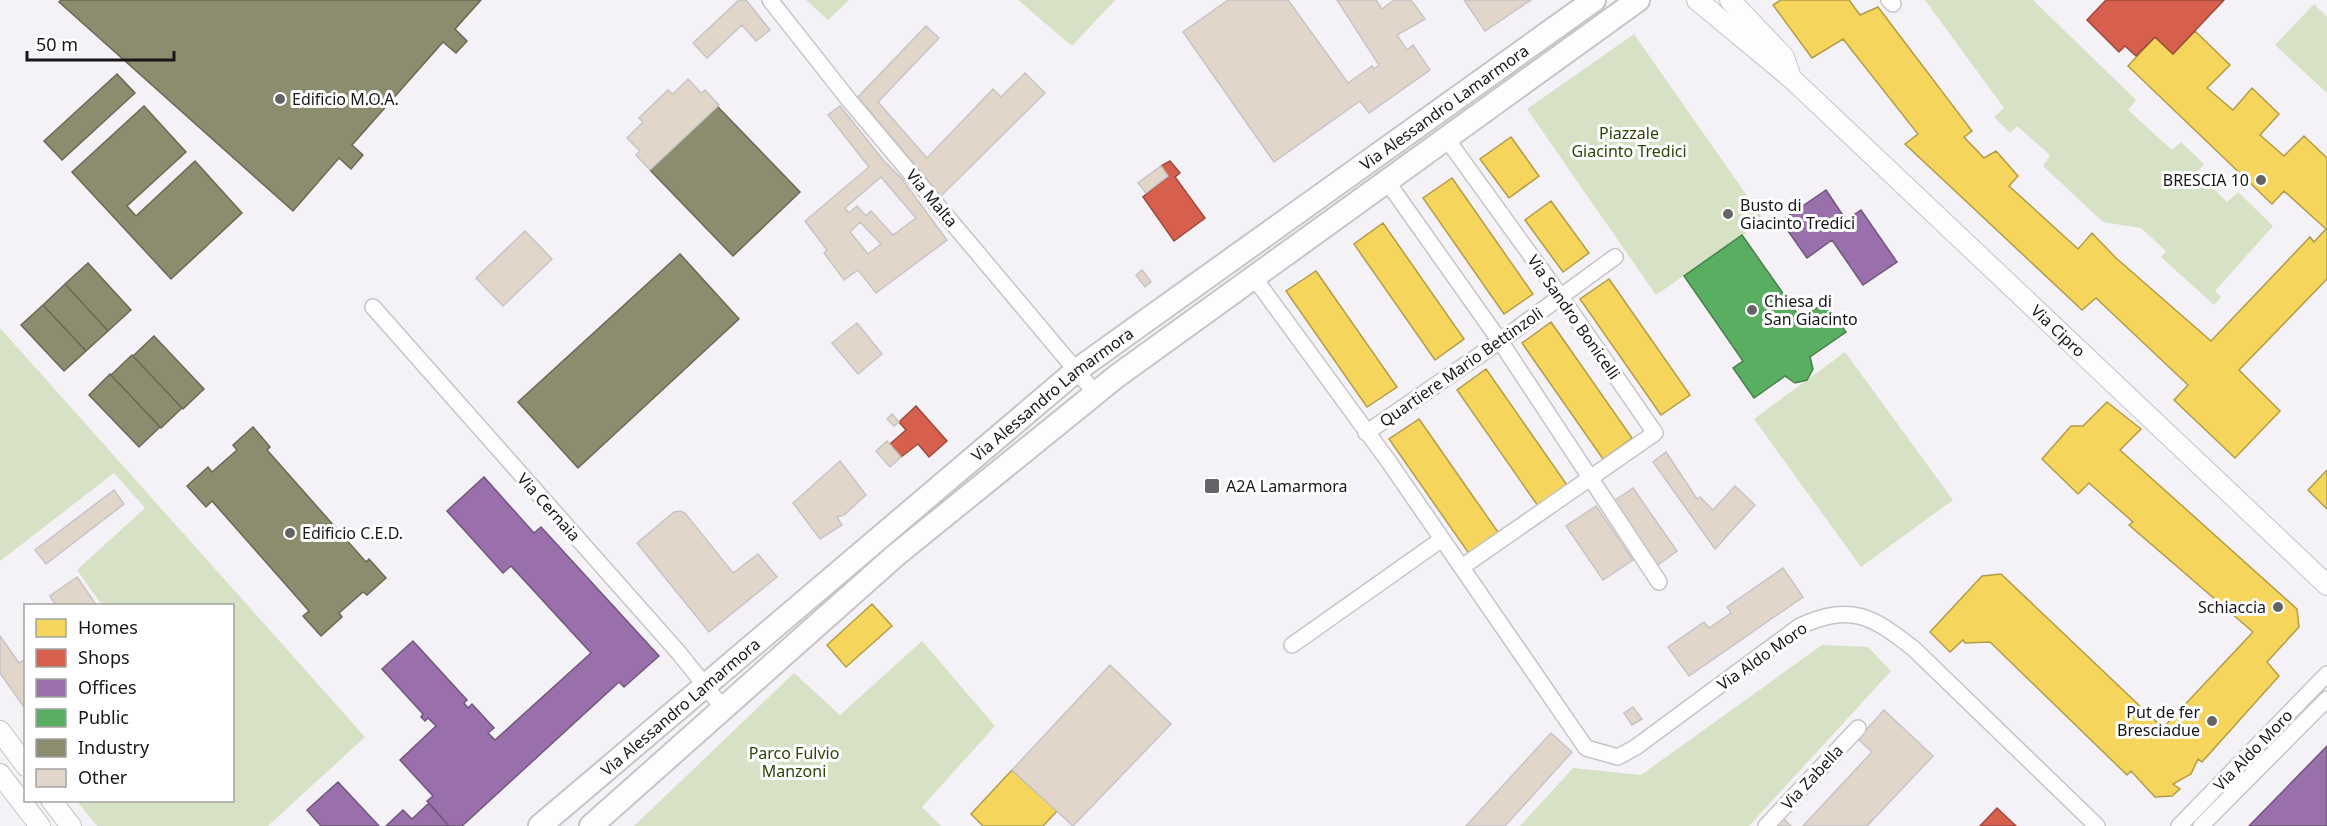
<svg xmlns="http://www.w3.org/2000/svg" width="2327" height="826" font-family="'Noto Sans',sans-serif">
<rect width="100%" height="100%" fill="#f4f2f6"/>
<!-- green -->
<path fill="#d6e1c5" d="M806 0H849L828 20Z
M1018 0H1115L1072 46Z
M1925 0H2033L2136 100 2128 110 2172 150 2181 142 2204 164 2197 173 2227 202 2238 192 2273 226 2215 291 2221 297 2214 305 2161 257 2166 251 2141 228 2103 222 2043 166 2050 155 2017 126 2010 133 1994 117 2004 108Z
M2314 4 2327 17V93L2275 45Z
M1634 34 1764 220 1656 295 1527 109Z
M0 328 365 737 268 826H97L77 801 232 800V606L102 605 77 570 145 508 114 473 0 561Z
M1845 352 1953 500 1861 567 1754 419Z
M922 641 995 726 922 807 941 826H634L794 673 840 715Z
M1822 645 1868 647 1891 671 1749 826H1520L1573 768 1641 775Z"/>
<!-- homes -->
<path fill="#f6d55c" stroke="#b39c48" stroke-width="1.5" d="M1781 0H1849L1860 15 1878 7 1972 131 1964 137 1984 158 1996 151 2018 176 2009 186 2078 249 2092 233 2116 258 2211 341 2310 237 2314 242 2326 229 2284 191 2272 204 2128 66 2155 37 2173 54 2195 31 2230 65 2207 88 2233 110 2252 88 2279 114 2260 135 2284 156 2304 136 2327 158V279L2239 370 2280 411 2235 458 2174 400 2188 385 2096 298 2082 310 1905 144 1918 134 1843 39 1812 58 1773 5Z
M1511 137 1539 176 1509 198 1480 159Z
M1452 178 1533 294 1504 314 1423 198Z
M1551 201 1589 253 1563 272 1525 220Z
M1383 223 1464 339 1435 360 1354 244Z
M1316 271 1397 387 1367 407 1286 291Z
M1609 279 1690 395 1661 415 1580 299Z
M1551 322 1632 438 1603 459 1522 343Z
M1486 369 1567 485 1538 506 1457 390Z
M2107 402 2141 429 2120 450 2297 609 2299 627 2267 662 2279 676 2202 762 2198 759 2191 774 2173 784 2180 789 2172 796 2155 797 2131 771 2127 775 1990 642 1965 643 1963 640 1950 652 1930 632 1982 576 2001 574 2163 728 2253 632 2129 525 2133 522 2089 483 2078 494 2042 459 2071 426H2083Z
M1419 419 1500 535 1470 555 1389 439Z
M2327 470V509L2308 490Z
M872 604 892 626 846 667 827 645Z
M1012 770 1057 811 1043 826H983L971 814Z"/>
<!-- shops -->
<path fill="#d6604d" stroke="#9d4a3d" stroke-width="1.5" d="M2106 0H2224L2173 54 2155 37 2136 56 2125 46 2119 52 2087 20Z
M1170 161 1180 173 1175 177 1205 218 1174 241 1143 197 1168 176 1161 166Z
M916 406 947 441 929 457 918 444 901 457 890 444 906 430 899 422Z
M1997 808 2016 826H1980Z"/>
<!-- offices -->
<path fill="#9970ab" stroke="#72557f" stroke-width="1.5" d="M1826 190 1846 220 1861 210 1897 262 1863 285 1832 240 1807 258 1781 221Z
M484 477 534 533 541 527 659 656 624 687 619 682 462 826H449L427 801 433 796 400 760 436 726 428 718 425 721 421 717 423 714 382 669 413 641 467 700 464 703 468 708 472 704 494 728 488 733 495 740 591 653 511 566 503 573 447 511Z
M2327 746V826H2249Z
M338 782 379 826H321L307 810Z
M429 803 449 826H386L403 810 412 819Z"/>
<!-- public -->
<path fill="#5aae61" stroke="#46804b" stroke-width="1.5" d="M1742 235 1801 319 1825 302 1846 332 1810 357 1813 369 1807 380 1795 383 1785 376 1754 398 1733 368 1743 361 1684 276Z"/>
<!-- industry -->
<path fill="#8c8c6e" stroke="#696954" stroke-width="1.5" d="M61 0H481L455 29 467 41 456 53 443 42 352 145 363 155 351 169 339 158 293 211 59 2Z
M117 74 135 93 62 160 44 141Z
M144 106 186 152 127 206 136 216 195 161 242 213 171 279 72 172Z
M717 106 800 192 733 256 650 170Z
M680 254 739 319 578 468 518 402Z
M88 263 131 310 108 331 65 284Z
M65 284 108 331 86 351 43 305Z
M43 305 86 351 64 371 21 325Z
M154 336 204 389 183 409 133 356Z
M132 355 182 408 161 428 111 375Z
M110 374 160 427 139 447 89 395Z
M253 427 270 447 267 450 366 562 369 559 386 578 367 595 363 592 339 613 342 617 321 636 303 616 309 611 212 501 206 507 187 486 208 467 212 472 237 450 233 445Z"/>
<!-- building -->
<path fill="#e2d6ca" stroke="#c6c4c5" stroke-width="1.5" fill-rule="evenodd" d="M739 0H746L770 30 756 41 742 25 707 58 693 43Z
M1228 0H1288L1348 83 1372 66 1374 69 1379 65 1337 0H1376L1382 9 1394 0H1411L1425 19 1397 35 1407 50 1413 45 1430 70 1369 113 1360 101 1274 162 1183 32Z
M1464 0H1531L1485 31Z
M926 26 939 38 878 102 927 158 993 89 1001 97 1025 73 1045 93 941 196 858 97Z
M688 79 701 93 705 90 719 105 650 170 636 155 640 151 627 138 643 122 639 118 668 90 673 94Z
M840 106 884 161 902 179 947 240 876 293 858 270 844 280 824 253 827 250 805 221 869 167 828 115ZM881 177 916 218 893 235 871 211 866 216 857 206 849 213 845 208ZM860 222 881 244 868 254 850 232Z
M1161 166 1168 176 1146 193 1138 183Z
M525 231 552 259 503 306 476 278Z
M1142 270 1151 282 1145 287 1136 275Z
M857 323 882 354 858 374 832 343Z
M892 414 899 422 894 426 887 419Z
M887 441 901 457 890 467 876 451Z
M1666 452 1697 499 1700 497 1713 510 1735 486 1755 505 1715 549 1653 462Z
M840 461 866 495 844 515 837 517 842 525 820 539 793 503Z
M1633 488 1677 551 1655 567 1611 503Z
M114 490 124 504 46 564 35 550Z
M1596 506 1633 560 1603 580 1566 526Z
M680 511 685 513 733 573 758 554 777 577 709 632 637 543 674 512Z
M1783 568 1803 597 1689 676 1668 647 1704 622 1709 628 1731 613 1727 607Z
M77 577 97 606H56L50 596Z
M0 636 19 663 26 659V710L0 673Z
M1110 665 1171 724 1073 826 1012 770Z
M1633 707 1642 719 1632 725 1624 713Z
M1884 710 1933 756 1867 826H1803L1872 752 1858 739Z
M1551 733 1572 752 1505 826H1466Z
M1782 817 1791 826H1774Z"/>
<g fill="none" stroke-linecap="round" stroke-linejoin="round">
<defs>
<path id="minor" d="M770 0 849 100 1096 394
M1889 0 1893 4
M1446 138 1561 297 1655 433 1462 567
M1386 180 1500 341 1659 582
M1253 276 1389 462 1586 748 1618 757 1636 747 1800 626C1852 603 1872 616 1914 649L2097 826
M373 307 679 653 723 708
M1366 433 1500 341 1615 257
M1292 645 1442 539
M1766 826 1858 728
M2179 826 2327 674
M2201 826 2327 699"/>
<g id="tertiary">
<path id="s1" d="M1697 0 1791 78 2327 585"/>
<path d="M1730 0 1784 57 1790 75"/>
<path d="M0 731 26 766"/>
<path d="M0 774 40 826"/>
<path d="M51 800 71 826"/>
</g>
<g id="secondary">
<path id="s2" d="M540 826 1077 370 1594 0"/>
<path d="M591 826 896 555 1117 376 1638 0"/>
</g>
</defs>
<!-- minor casing -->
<use href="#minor" stroke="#c6c4c7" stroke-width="18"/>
<!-- tertiary casing -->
<use href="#tertiary" stroke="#c6c4c7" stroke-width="22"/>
<!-- secondary casing -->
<use href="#secondary" stroke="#c6c4c7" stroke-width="26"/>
<!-- minor -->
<use href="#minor" stroke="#fdfdfe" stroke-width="15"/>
<!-- tertiary -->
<use href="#tertiary" stroke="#fdfdfe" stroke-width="20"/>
<!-- secondary -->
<use href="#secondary" stroke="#fdfdfe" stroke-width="22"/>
</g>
<!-- markers -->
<g fill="#656366" stroke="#fff" stroke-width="2">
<circle cx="280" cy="99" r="6"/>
<circle cx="2261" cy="180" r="6"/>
<circle cx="1728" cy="214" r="6"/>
<circle cx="1752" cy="310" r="6"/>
<rect x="1204" y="478" width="16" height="16" rx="3"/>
<circle cx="290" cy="533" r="6"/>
<circle cx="2278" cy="607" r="6"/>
<circle cx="2212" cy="721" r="6"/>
</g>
<g text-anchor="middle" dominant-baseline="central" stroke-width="6" stroke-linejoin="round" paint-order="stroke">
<!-- poi labels -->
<g font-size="16" fill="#181619" stroke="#fff" text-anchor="start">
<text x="292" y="99">Edificio M.O.A.</text>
<text x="2249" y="180" text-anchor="end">BRESCIA 10</text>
<text x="1740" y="205">Busto di<tspan x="1740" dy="18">Giacinto Tredici</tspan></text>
<text x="1764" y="301">Chiesa di<tspan x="1764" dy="18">San Giacinto</tspan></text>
<text x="1226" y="486">A2A Lamarmora</text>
<text x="302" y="533">Edificio C.E.D.</text>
<text x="2266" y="607" text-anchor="end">Schiaccia</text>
<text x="2200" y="712" text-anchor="end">Put de fer<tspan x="2200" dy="18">Bresciadue</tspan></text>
</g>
<!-- street labels -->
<g font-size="16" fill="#181619" stroke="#fff">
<text stroke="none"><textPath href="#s2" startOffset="1156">Via Alessandro Lamarmora</textPath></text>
<text transform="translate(932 198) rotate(50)">Via Malta</text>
<text transform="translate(1574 317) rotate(55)">Via Sandro Bonicelli</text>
<text stroke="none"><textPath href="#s1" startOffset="490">Via Cipro</textPath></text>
<text transform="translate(1461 367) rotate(-35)">Quartiere Mario Bettinzoli</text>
<text stroke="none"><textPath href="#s2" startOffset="670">Via Alessandro Lamarmora</textPath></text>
<text transform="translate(549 507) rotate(48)">Via Cernaia</text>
<text transform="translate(1762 656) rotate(-35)">Via Aldo Moro</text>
<text stroke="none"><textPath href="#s2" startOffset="184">Via Alessandro Lamarmora</textPath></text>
<text transform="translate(2253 750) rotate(-46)">Via Aldo Moro</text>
<text transform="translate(1812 777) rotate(-47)">Via Zabella</text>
</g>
<!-- park labels -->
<g font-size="16" fill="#304306" stroke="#fff">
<text x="1629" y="133">Piazzale<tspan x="1629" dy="18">Giacinto Tredici</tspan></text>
<text x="794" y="753">Parco Fulvio<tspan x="794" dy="18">Manzoni</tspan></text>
</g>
</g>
<!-- legend -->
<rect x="24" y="604" width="210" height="198" fill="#ffffff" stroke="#a3a2a3" stroke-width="1.5"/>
<rect x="36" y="619" width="30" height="18" fill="#f6d55c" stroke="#a3a2a3" stroke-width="1.5"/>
<text x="78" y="634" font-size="18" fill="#181619">Homes</text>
<rect x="36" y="649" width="30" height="18" fill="#d6604d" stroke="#a3a2a3" stroke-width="1.5"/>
<text x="78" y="664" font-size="18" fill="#181619">Shops</text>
<rect x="36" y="679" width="30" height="18" fill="#9970ab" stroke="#a3a2a3" stroke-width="1.5"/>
<text x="78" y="694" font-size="18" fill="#181619">Offices</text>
<rect x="36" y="709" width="30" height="18" fill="#5aae61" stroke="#a3a2a3" stroke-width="1.5"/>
<text x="78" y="724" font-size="18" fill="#181619">Public</text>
<rect x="36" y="739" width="30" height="18" fill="#8c8c6e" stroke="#a3a2a3" stroke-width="1.5"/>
<text x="78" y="754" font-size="18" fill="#181619">Industry</text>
<rect x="36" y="769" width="30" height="18" fill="#e2d6ca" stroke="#a3a2a3" stroke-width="1.5"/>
<text x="78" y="784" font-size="18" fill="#181619">Other</text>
<!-- scale -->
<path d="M27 51v9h147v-9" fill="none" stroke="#181619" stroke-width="3"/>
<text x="36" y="51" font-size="18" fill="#181619" stroke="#ffffff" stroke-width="4.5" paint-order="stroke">50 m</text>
</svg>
